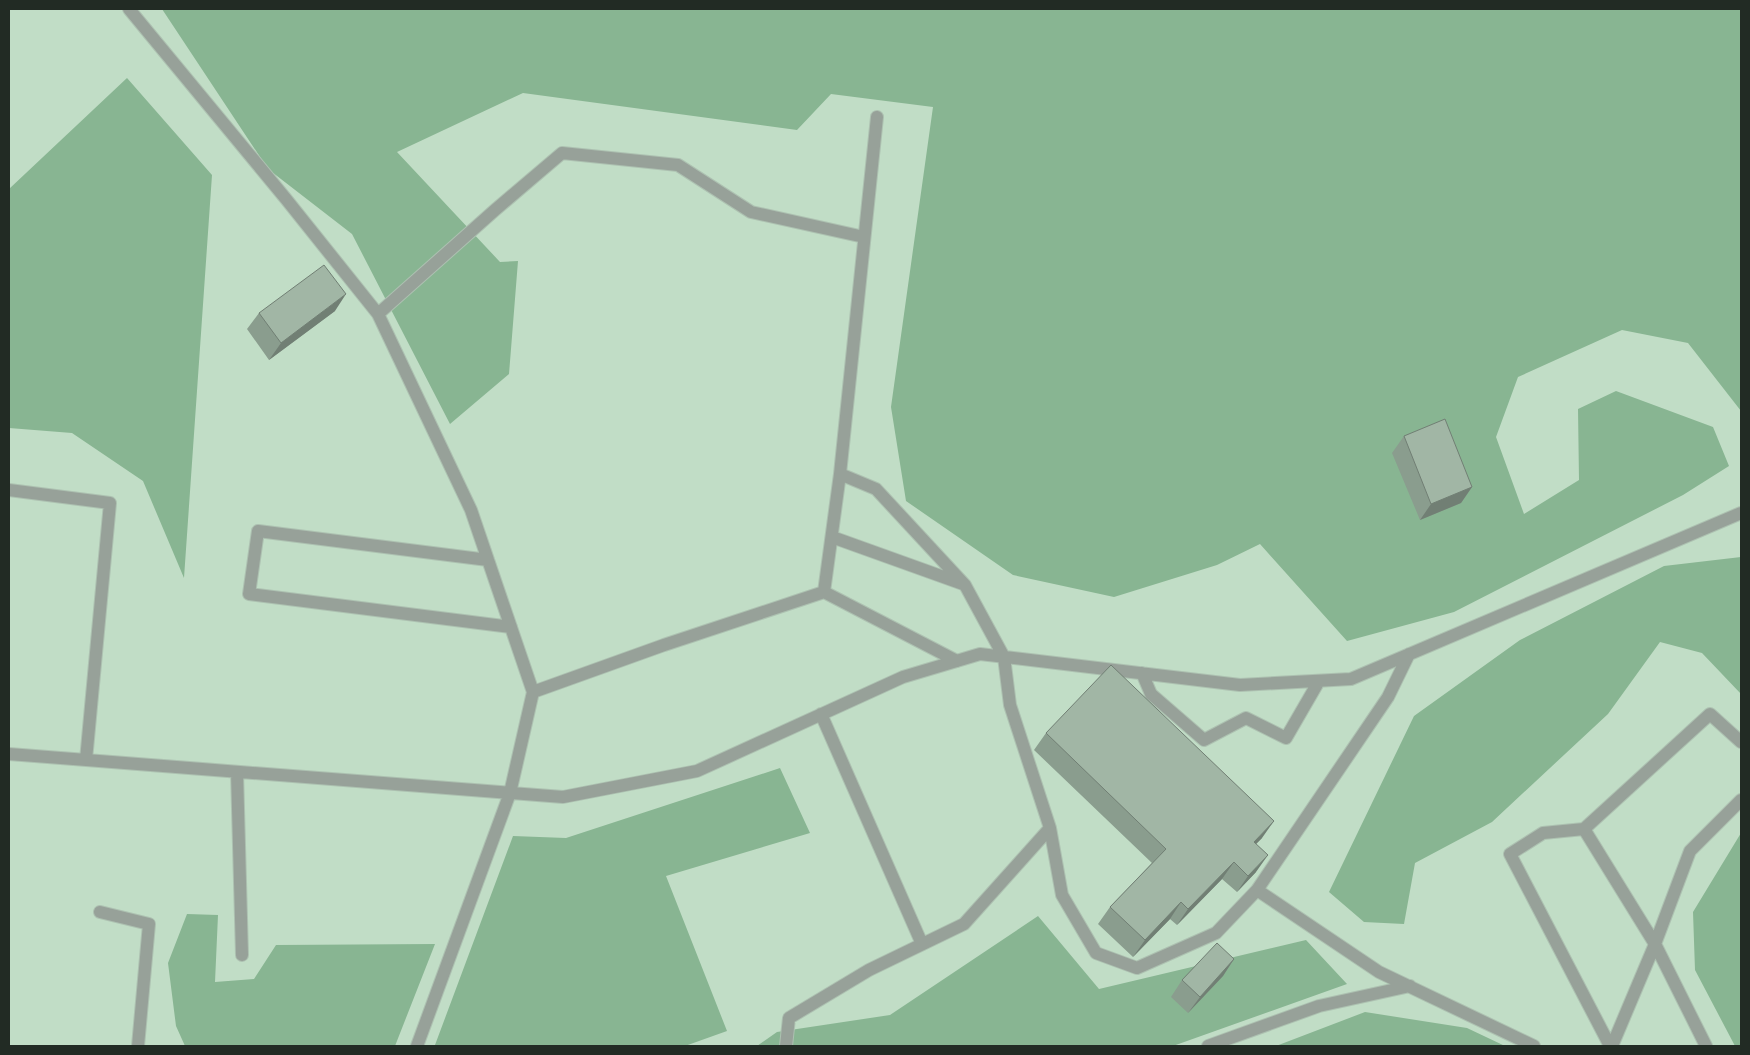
<svg xmlns="http://www.w3.org/2000/svg" width="1750" height="1055" font-family="Helvetica,sans-serif">
<rect width="100%" height="100%" fill="#d0e6d4"/>
<!-- built -->
<path fill="#c1ddc6" d="M9 9H1741V1046H9Z"/>
<!-- forest -->
<path fill="#88b592" d="M162 9H1741V411L1688 343 1622 330 1518 377 1496 437 1524 514 1579 480 1578 409 1616 391 1713 427 1729 466 1683 495 1454 612 1347 641 1260 544 1217 565 1114 597 1013 575 906 501 891 407 933 107 831 94 797 130 523 93 397 152 500 262 518 261 509 374 450 424 352 234 268 169Z
M127 78 212 175 184 578 143 481 72 433 9 428V189Z
M1741 557V694L1702 653 1660 642 1608 714 1492 822 1415 863 1404 924 1364 922 1329 892 1414 716 1520 640 1664 566Z
M780 768 810 833 666 876 727 1031 685 1046H437L435 1045 513 836 566 838Z
M1741 833V1046H1735L1695 970 1693 912Z
M187 914 218 915 215 982 254 979 276 945 435 944 395 1046H185L176 1026 168 963Z
M1038 916 1099 989 1306 940 1347 984 1173 1046H757L777 1032 890 1015Z
M1365 1012 1467 1028 1505 1046H1276Z"/>
<g fill="none" stroke-linecap="round" stroke-linejoin="round">
<defs>
<path id="lane" d="M129 9 286 199 378 314 471 510 533 692
M877 117 840 474 824 592 957 661
M378 314 495 210 562 153 678 165 751 212 864 237
M9 490 110 503 86 760
M832 537 963 584
M488 560 258 531 249 594 511 627
M1409 654 1388 697 1257 890 1379 972 1534 1046
M1142 673 1151 694 1204 740 1246 718 1286 738 1319 681
M821 714 922 944
M9 754 563 797 697 771 903 677 980 654 1240 685 1351 679 1741 513
M237 772 242 955
M1050 828 1062 895 1096 953 1137 968 1216 933 1257 890
M1584 829 1543 833 1510 854 1610 1046
M100 912 149 924 138 1046
M417 1046 510 793 533 692 664 645 824 592
M786 1046 789 1018 869 970 964 924 1050 828 1010 705 1004 657 965 585 876 489 840 474
M1208 1046 1319 1006 1410 986
M1612 1046 1655 944 1690 851 1741 800
M1706 1046 1655 944 1584 829 1710 714 1741 742"/>
</defs>
<!-- lane casing -->
<use href="#lane" stroke="#adc1b1" stroke-width="14"/>
<!-- lane -->
<use href="#lane" stroke="#97a199" stroke-width="12"/>
</g>
<!-- wall -->
<path fill="#8a9d8e" d="M335 311 269 360 247 329 259 313Z
M1404 436 1472 487 1461 503 1420 520 1392 453Z
M1046 733 1262 838 1256 844V872L1237 892 1222 879 1177 925 1170 919 1133 957 1098 924 1110 907 1152 863 1034 750Z
M1234 959 1223 976 1188 1013 1171 997 1182 980Z"/>
<!-- shaded-wall -->
<path fill="#717f74" d="M346 294 335 311 269 360 281 343Z
M1472 487 1461 503 1420 520 1431 504Z
M1274 821 1262 838 1242 858 1254 842Z
M1268 855 1256 872 1237 892 1248 876Z
M1234 862 1222 879 1177 925 1188 909Z
M1181 902 1170 919 1133 957 1145 940Z
M1234 959 1223 976 1188 1013 1200 997Z"/>
<!-- building -->
<path fill="#a1b6a5" stroke="#717f74" d="M324 265 346 294 281 343 259 313Z
M1445 419 1472 487 1431 504 1404 436Z
M1111 665 1274 821 1254 842 1268 855 1248 876 1234 862 1188 909 1181 902 1145 940 1110 907 1166 849 1046 733Z
M1217 943 1234 959 1200 997 1182 980Z"/>
<!-- border -->
<rect width="1750" height="1055" fill="none" stroke="#222b24" stroke-width="20"/>
</svg>
